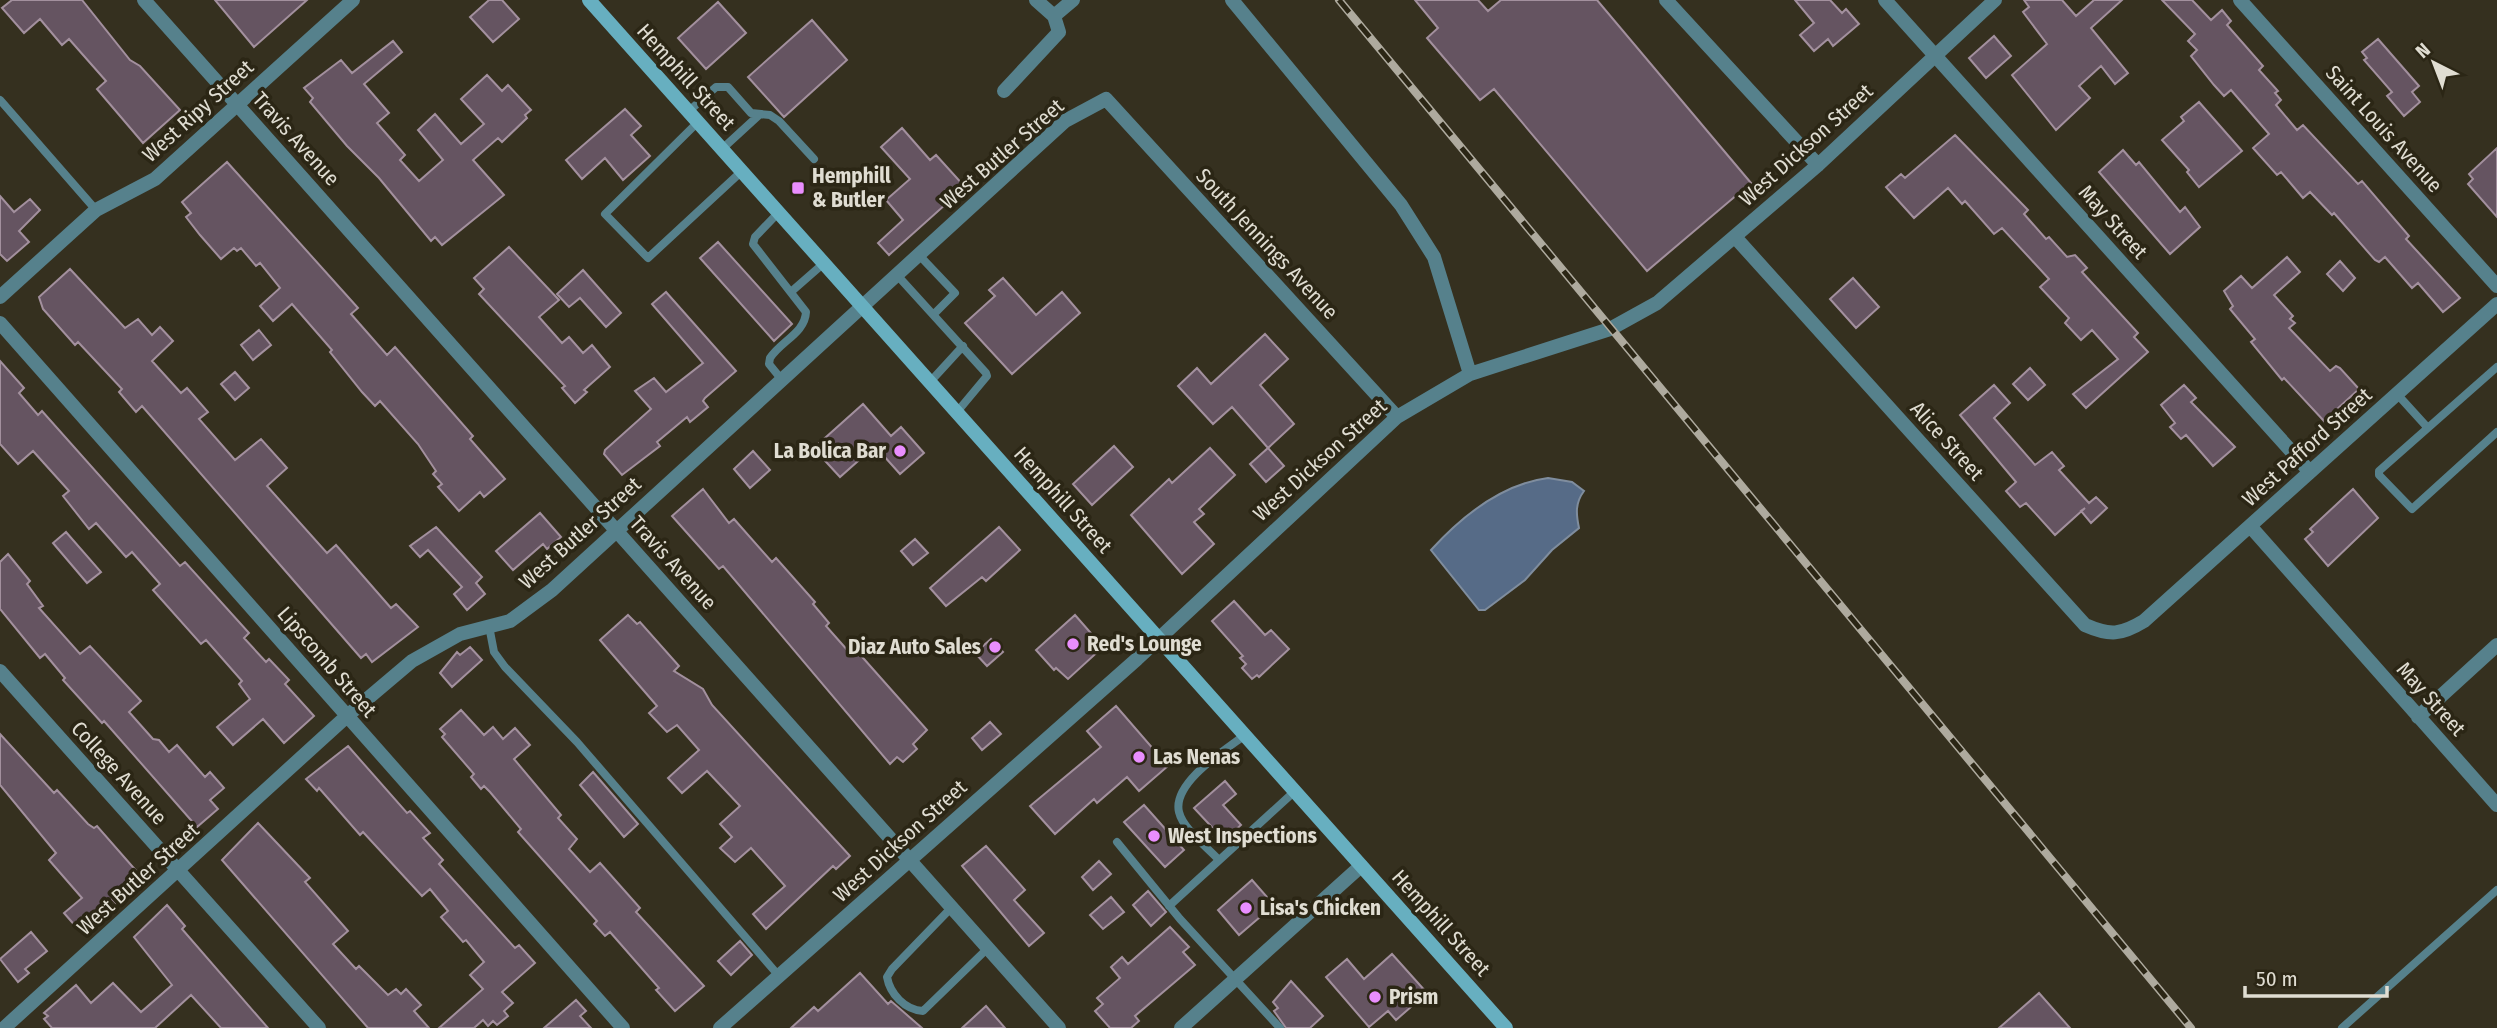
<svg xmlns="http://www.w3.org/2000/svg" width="2497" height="1028" font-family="'Fira Sans Condensed',sans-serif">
<rect width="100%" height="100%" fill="#35301f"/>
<!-- water -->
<path fill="#566b87" stroke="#7f8d9e" stroke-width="2" d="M1548 478 1572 482 1584 491C1575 503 1576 514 1579 528L1552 550 1525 580 1485 610H1479L1431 550C1462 516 1502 484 1548 478Z"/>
<!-- building -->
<path fill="#655461" stroke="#a3909e" stroke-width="2" d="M12 0H82L130 60 140 66 180 110 143 143 97 89 106 81 69 39 62 45 40 19 24 33 2 8Z
M215 0H307L254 47Z
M489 0H502L519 19 493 42 470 17Z
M1415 0H1478L1488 11 1501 0H1597L1751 183 1647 271 1494 89 1480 100 1427 38 1438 28Z
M1795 0H1830L1842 13 1846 9 1859 24 1833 46 1828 39 1814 51 1800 35 1814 23Z
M2024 0H2062L2076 16 2094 0H2122L2091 28 2128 73 2115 84 2101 66 2079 86 2090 98 2056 130 2012 75 2047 44 2023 12 2029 7Z
M2162 0H2192L2211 20 2222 10 2231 21 2227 25 2263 66 2259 70 2278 91 2275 93 2281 100 2276 105 2297 130 2303 125 2358 184 2362 181 2409 236 2406 239 2460 298 2443 312 2418 283 2412 288 2385 257 2379 262 2375 260 2334 213 2332 215 2310 192 2303 198 2281 172 2277 175 2253 148 2269 134 2231 90 2224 96 2214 85 2191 56 2197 50 2188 41 2195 34Z
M718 2 746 33 706 69 678 38Z
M812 20 847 60 784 117 748 77Z
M1994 36 2011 56 1986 78 1969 58Z
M2378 39 2419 86 2412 92 2420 102 2404 116 2387 96 2392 92 2364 60 2367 58 2362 52Z
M393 41 402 52 364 84 389 113 377 123 405 155 400 160 419 181 443 160 418 130 435 114 461 144 484 124 461 99 487 75 502 91 508 85 531 110 525 115 527 118 502 142 498 138 473 160 504 195 442 245 435 237 431 241 379 178 347 146 310 102 313 98 304 88 341 60 352 73Z
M2199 102 2242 151 2199 187 2187 172 2189 170 2162 140 2184 121 2181 117Z
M625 109 641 126 631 135 650 156 623 180 605 158 582 179 566 160Z
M902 128 930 160 936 155 965 187 889 255 878 243 903 220 886 200 910 179 881 147Z
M1955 135 2028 210 2024 214 2046 239 2049 237 2067 257 2075 255 2087 268 2082 272 2138 333 2134 337 2148 352 2086 408 2073 394 2118 359 2092 330 2081 340 2065 323 2069 318 2040 287 2049 279 2002 228 1994 234 1965 201 1962 204 1948 188 1914 218 1886 187 1901 174 1905 178Z
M2497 148V217L2468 184 2473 179 2469 174Z
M2123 150 2136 165 2139 162 2180 212 2185 207 2200 227 2170 254 2099 172Z
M227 162 358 308 351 314 387 355 395 347 473 436 470 439 505 479 484 497 480 492 459 511 438 487 442 484 433 474 436 471 418 444 380 401 375 406 362 392 330 352 332 350 292 304 273 321 260 306 280 288 260 263 256 266 241 248 237 251 234 248 221 259 200 235 186 217 191 213 182 202Z
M0 196 14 212 30 199 40 210 19 231 29 242 7 261 0 254Z
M718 242 792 324 774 341 700 258Z
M509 247 559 300 539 317 562 343 569 337 583 353 592 345 610 367 584 390 587 392 575 403 562 388 565 386 479 294 484 289 474 278Z
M2287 257 2300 272 2274 295 2293 316 2290 319 2295 323 2289 328 2330 371 2336 366 2340 368 2359 389 2324 421 2284 378 2282 380 2251 342 2255 339 2230 309 2233 306 2224 291 2241 276 2252 288Z
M2340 261 2355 278 2343 291 2327 274Z
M70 269 125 328 138 319 152 335 160 327 173 341 152 361 181 393 187 388 208 412 199 419 235 460 261 439 287 468 267 486 327 553 336 545 391 608 396 604 418 627 372 662 366 654 361 658 142 406 136 412 119 392 122 389 78 342 75 345 43 309 39 297Z
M583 270 621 313 606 327 580 298 569 307 557 294Z
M1003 278 1036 315 1062 292 1080 313 1012 374 965 323 995 296 989 290Z
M1853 278 1879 307 1856 328 1830 299Z
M666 292 736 371 705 398 703 401 708 407 690 422 687 417 657 442 660 446 622 475 604 454 605 450 651 409 635 391 654 378 666 392 703 363 652 304Z
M259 330 271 345 253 360 241 345Z
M1265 334 1288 359 1260 385 1294 424 1268 448 1232 407 1213 424 1178 386 1197 368 1211 384Z
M0 361 24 388 19 393 38 415 42 411 180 566 185 562 249 633 244 638 266 662 269 659 289 680 285 684 314 716 284 743 263 719 233 745 217 727 250 699 239 684 242 681 206 640 201 644 153 590 160 584 132 552 126 557 96 523 89 529 63 496 69 491 33 451 18 464 0 444Z
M2030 368 2045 385 2028 400 2013 384Z
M235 372 249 388 235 400 221 384Z
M1994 385 2010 403 1994 418 2035 465 2052 452 2064 466 2059 470 2089 503 2096 497 2107 508 2091 523 2081 511 2085 508 2055 535 2026 503 2020 507 2006 491 2016 482 1960 415Z
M2184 385 2196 398 2191 402 2235 447 2213 466 2186 435 2181 439 2170 427 2175 423 2161 405Z
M863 404 891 436 901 427 924 453 900 474 875 446 840 477 816 451V446Z
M1114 446 1133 467 1092 505 1073 484Z
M1210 448 1235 475 1199 509 1204 514 1194 522 1214 544 1182 574 1131 515 1169 479 1172 483Z
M1268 448 1284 466 1266 482 1250 464Z
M753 451 770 470 750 488 734 469Z
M703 489 729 523 734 519 772 562 776 558 815 602 813 604 829 623 826 626 849 652 856 650 927 730 913 744 917 749 903 762 897 757 890 764 723 566 719 569 672 516Z
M2353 489 2378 518 2328 566 2305 539 2313 532 2310 529Z
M540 513 561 537 547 549 543 544 513 570 496 551Z
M436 527 482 577 476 583 485 594 467 610 454 594 462 587 428 550 420 557 410 546Z
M999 527 1020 550 986 581 982 577 946 606 930 588Z
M66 532 101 572 87 583 53 543Z
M915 539 928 553 913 565 901 551Z
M8 554 30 581 27 584 43 606 39 608 80 654 90 646 141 701 129 712 153 739 159 740 169 752 177 745 205 777 210 772 224 788 210 800 218 809 197 827 104 721 102 723 63 680 65 678 45 654 40 658 0 609V562Z
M1234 601 1265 635 1271 630 1289 649 1259 677 1257 675 1252 679 1242 668 1246 664 1240 658 1243 656 1212 621Z
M628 615 637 624 640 622 679 666 674 671 703 689 712 705 850 856 836 869 833 866 766 929 753 914 785 886 751 848 735 862 720 848 732 837 720 824 740 806 707 771 682 793 668 778 699 750 677 725 667 732 649 713 657 706 600 640Z
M1075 615 1103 647 1068 679 1056 668 1054 670 1036 650Z
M991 639 1003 652 987 666 975 653Z
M470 647 482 660 452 687 440 673 457 652 460 655Z
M1116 706 1168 766 1139 791 1127 777 1097 803 1094 799 1055 834 1030 806 1101 747 1087 731Z
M461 710 484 735 493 727 503 739 515 728 530 745 514 759 561 815 558 818 577 839 569 849 590 872 600 863 640 908 636 912 704 986 675 1011 656 990 659 988 610 932 605 936 594 924 597 921 518 832 521 829 490 792 484 786 481 789 471 777 474 774 442 737 445 734 440 729Z
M990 722 1001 734 982 750 972 738Z
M0 734 54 793 57 790 88 824 94 828 97 826 139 874 135 878 140 885 129 897 126 893 116 903 112 899 78 929 64 913 82 898 49 860 56 853 0 785Z
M348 746 407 813 410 811 430 833 423 838 443 860 439 864 515 948 519 945 535 963 502 992 513 1003 504 1011 508 1016 497 1025 493 1021 488 1026 483 1020 474 1028H439L483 989 470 975 484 962 466 940 463 942 441 917 448 911 430 889 422 896 363 832 360 835 319 788 317 791 306 779Z
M593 772 638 824 624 837 580 785Z
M1225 781 1236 794 1223 805 1241 825 1224 840 1194 808Z
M1144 805 1184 850 1165 867 1124 822Z
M258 823 310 878 305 882 348 931 333 944 356 969 359 966 388 995 396 989 401 994 406 989 421 1005 414 1011 429 1028H368L222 860Z
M986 846 1025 890 1014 900 1044 933 1029 946 962 866Z
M1099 861 1111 874 1093 890 1082 877Z
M1252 880 1274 905 1239 935 1218 910Z
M1148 891 1166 912 1151 926 1133 905Z
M1111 897 1124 912 1103 929 1090 915Z
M167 905 185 926 182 929 268 1028H221L191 995 155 1028H52L44 1019 48 1016 44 1013 76 985 91 1003 113 983 141 1012 172 985 134 937Z
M1170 927 1189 947 1183 952 1195 965 1135 1016 1139 1021 1131 1028H1110L1095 1011 1103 1004 1097 998 1120 978 1111 967 1122 957 1128 964Z
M31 932 47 951 25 969 29 973 18 982 0 959Z
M740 941 752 955 731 975 718 961Z
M1392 954 1427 993 1396 1020 1388 1011 1369 1027 1326 977 1347 959 1364 979Z
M860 973 888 1004 891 1001 922 1028H791L814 1007 818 1011Z
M1291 981 1323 1016 1310 1028H1286L1274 1011 1278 1008 1273 1002Z
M2039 993 2070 1028H1999Z
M576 1000 586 1011 580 1016 591 1028H544Z
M986 1006 1005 1028H962Z"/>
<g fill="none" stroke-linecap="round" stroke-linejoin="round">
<!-- lane -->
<path stroke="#56818c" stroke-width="8" d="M0 100 96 210
M689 111 716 87H728L751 113 770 115 779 121 814 159
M698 122 605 214 648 258 742 171
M722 149 758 116
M779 212 755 237 753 244 806 312C805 333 781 341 770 358L769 364 782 380
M919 255 955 293 934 314
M897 275 986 373 987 376 957 412
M792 291 824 263
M2497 367 2379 471V475L2412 509 2497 432
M930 382 963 346
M2397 394 2427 427
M489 626 494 652 505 667 577 742 779 976
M1117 842 1180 919 1280 1028
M1218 859C1207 847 1183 829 1179 812 1172 783 1225 750 1245 735
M1169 906 1295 791
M952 907 892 969 887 977C890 994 905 1010 923 1011L988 948
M2342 1028 2497 890"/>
<!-- street -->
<path stroke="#56818c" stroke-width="14" d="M144 0 1059 1028
M1232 0 1401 205 1434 257 1470 374
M1666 0 1818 165
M1885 0 2310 472
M2240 0 2497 286
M1054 16 1073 0
M1004 91 1059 32 1054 16 1036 0
M1735 237 2085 625C2110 636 2121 635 2144 621L2497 304
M0 297 96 210 155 179 353 0
M0 323 623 1028
M2250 526 2497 805
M0 671 319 1028
M2418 717 2497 645
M4 1028 347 716 412 661 460 634 510 621 552 590 1065 121 1106 99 1397 417
M720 1028 1137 659 1397 417 1470 374 1610 329 1657 303 1818 165 1995 0
M1181 1028 1361 866"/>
<!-- secondary -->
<path stroke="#67afc0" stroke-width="14" d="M589 0 1506 1028"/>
<defs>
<path id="rail" d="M1339 0 2191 1028"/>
</defs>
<!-- rail casing -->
<use href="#rail" stroke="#aeaa9e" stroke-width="8"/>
<!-- rail -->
<use href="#rail" stroke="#2b2615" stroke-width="5" stroke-dasharray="16" stroke-linecap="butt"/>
</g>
<!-- markers -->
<g fill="#e98efe" stroke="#2b2615" stroke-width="2.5">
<rect x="791" y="181" width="14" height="14" rx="3.5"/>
<circle cx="900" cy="451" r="7"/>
<circle cx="1073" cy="644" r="7"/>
<circle cx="995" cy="647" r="7"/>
<circle cx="1139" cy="757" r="7"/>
<circle cx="1154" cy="836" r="7"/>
<circle cx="1246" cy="908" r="7"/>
<circle cx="1375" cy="997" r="7"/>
</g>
<g text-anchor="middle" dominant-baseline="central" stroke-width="7" stroke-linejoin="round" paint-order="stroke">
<!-- street labels -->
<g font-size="21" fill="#e0ddd2" stroke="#2b2615">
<text transform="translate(686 77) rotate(48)">Hemphill Street</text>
<text transform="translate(198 111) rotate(-42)">West Ripy Street</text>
<text transform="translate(2384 129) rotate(48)">Saint Louis Avenue</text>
<text transform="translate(296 139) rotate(48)">Travis Avenue</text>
<text transform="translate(1806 145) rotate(-42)">West Dickson Street</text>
<text transform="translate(1002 154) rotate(-41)">West Butler Street</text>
<text transform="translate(2113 222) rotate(48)">May Street</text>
<text transform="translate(1267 244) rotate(47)">South Jennings Avenue</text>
<text transform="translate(1947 441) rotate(48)">Alice Street</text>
<text transform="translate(2307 447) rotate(-42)">West Pafford Street</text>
<text transform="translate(1320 460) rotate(-42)">West Dickson Street</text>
<text transform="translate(1063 500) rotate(48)">Hemphill Street</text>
<text transform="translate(580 533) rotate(-42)">West Butler Street</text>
<text transform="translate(673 563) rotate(48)">Travis Avenue</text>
<text transform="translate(327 662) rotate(49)">Lipscomb Street</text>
<text transform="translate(2431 699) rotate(48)">May Street</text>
<text transform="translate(119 773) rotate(48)">College Avenue</text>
<text transform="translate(900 841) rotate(-42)">West Dickson Street</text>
<text transform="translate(138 879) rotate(-42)">West Butler Street</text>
<text transform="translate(1441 923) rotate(48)">Hemphill Street</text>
</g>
<!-- poi labels -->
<g font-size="21" font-weight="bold" fill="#e0ddd2" stroke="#2b2615" text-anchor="start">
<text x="812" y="176">Hemphill<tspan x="812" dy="24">&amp; Butler</tspan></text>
<text x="886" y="451" text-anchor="end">La Bolica Bar</text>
<text x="1087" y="644">Red's Lounge</text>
<text x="981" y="647" text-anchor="end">Diaz Auto Sales</text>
<text x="1153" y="757">Las Nenas</text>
<text x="1168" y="836">West Inspections</text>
<text x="1260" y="908">Lisa's Chicken</text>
<text x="1389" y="997">Prism</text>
</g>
</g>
<!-- north arrow -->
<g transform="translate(2434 63) rotate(318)" stroke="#2b2615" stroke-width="5" paint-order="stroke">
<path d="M0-5L12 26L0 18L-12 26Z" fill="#e0ddd2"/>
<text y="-10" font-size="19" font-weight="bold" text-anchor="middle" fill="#e0ddd2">N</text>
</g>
<!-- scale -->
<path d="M2245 986v10h142v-10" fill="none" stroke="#e0ddd2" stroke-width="3.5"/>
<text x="2256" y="986" font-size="21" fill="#e0ddd2" stroke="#2b2615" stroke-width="5" paint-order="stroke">50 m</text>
</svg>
